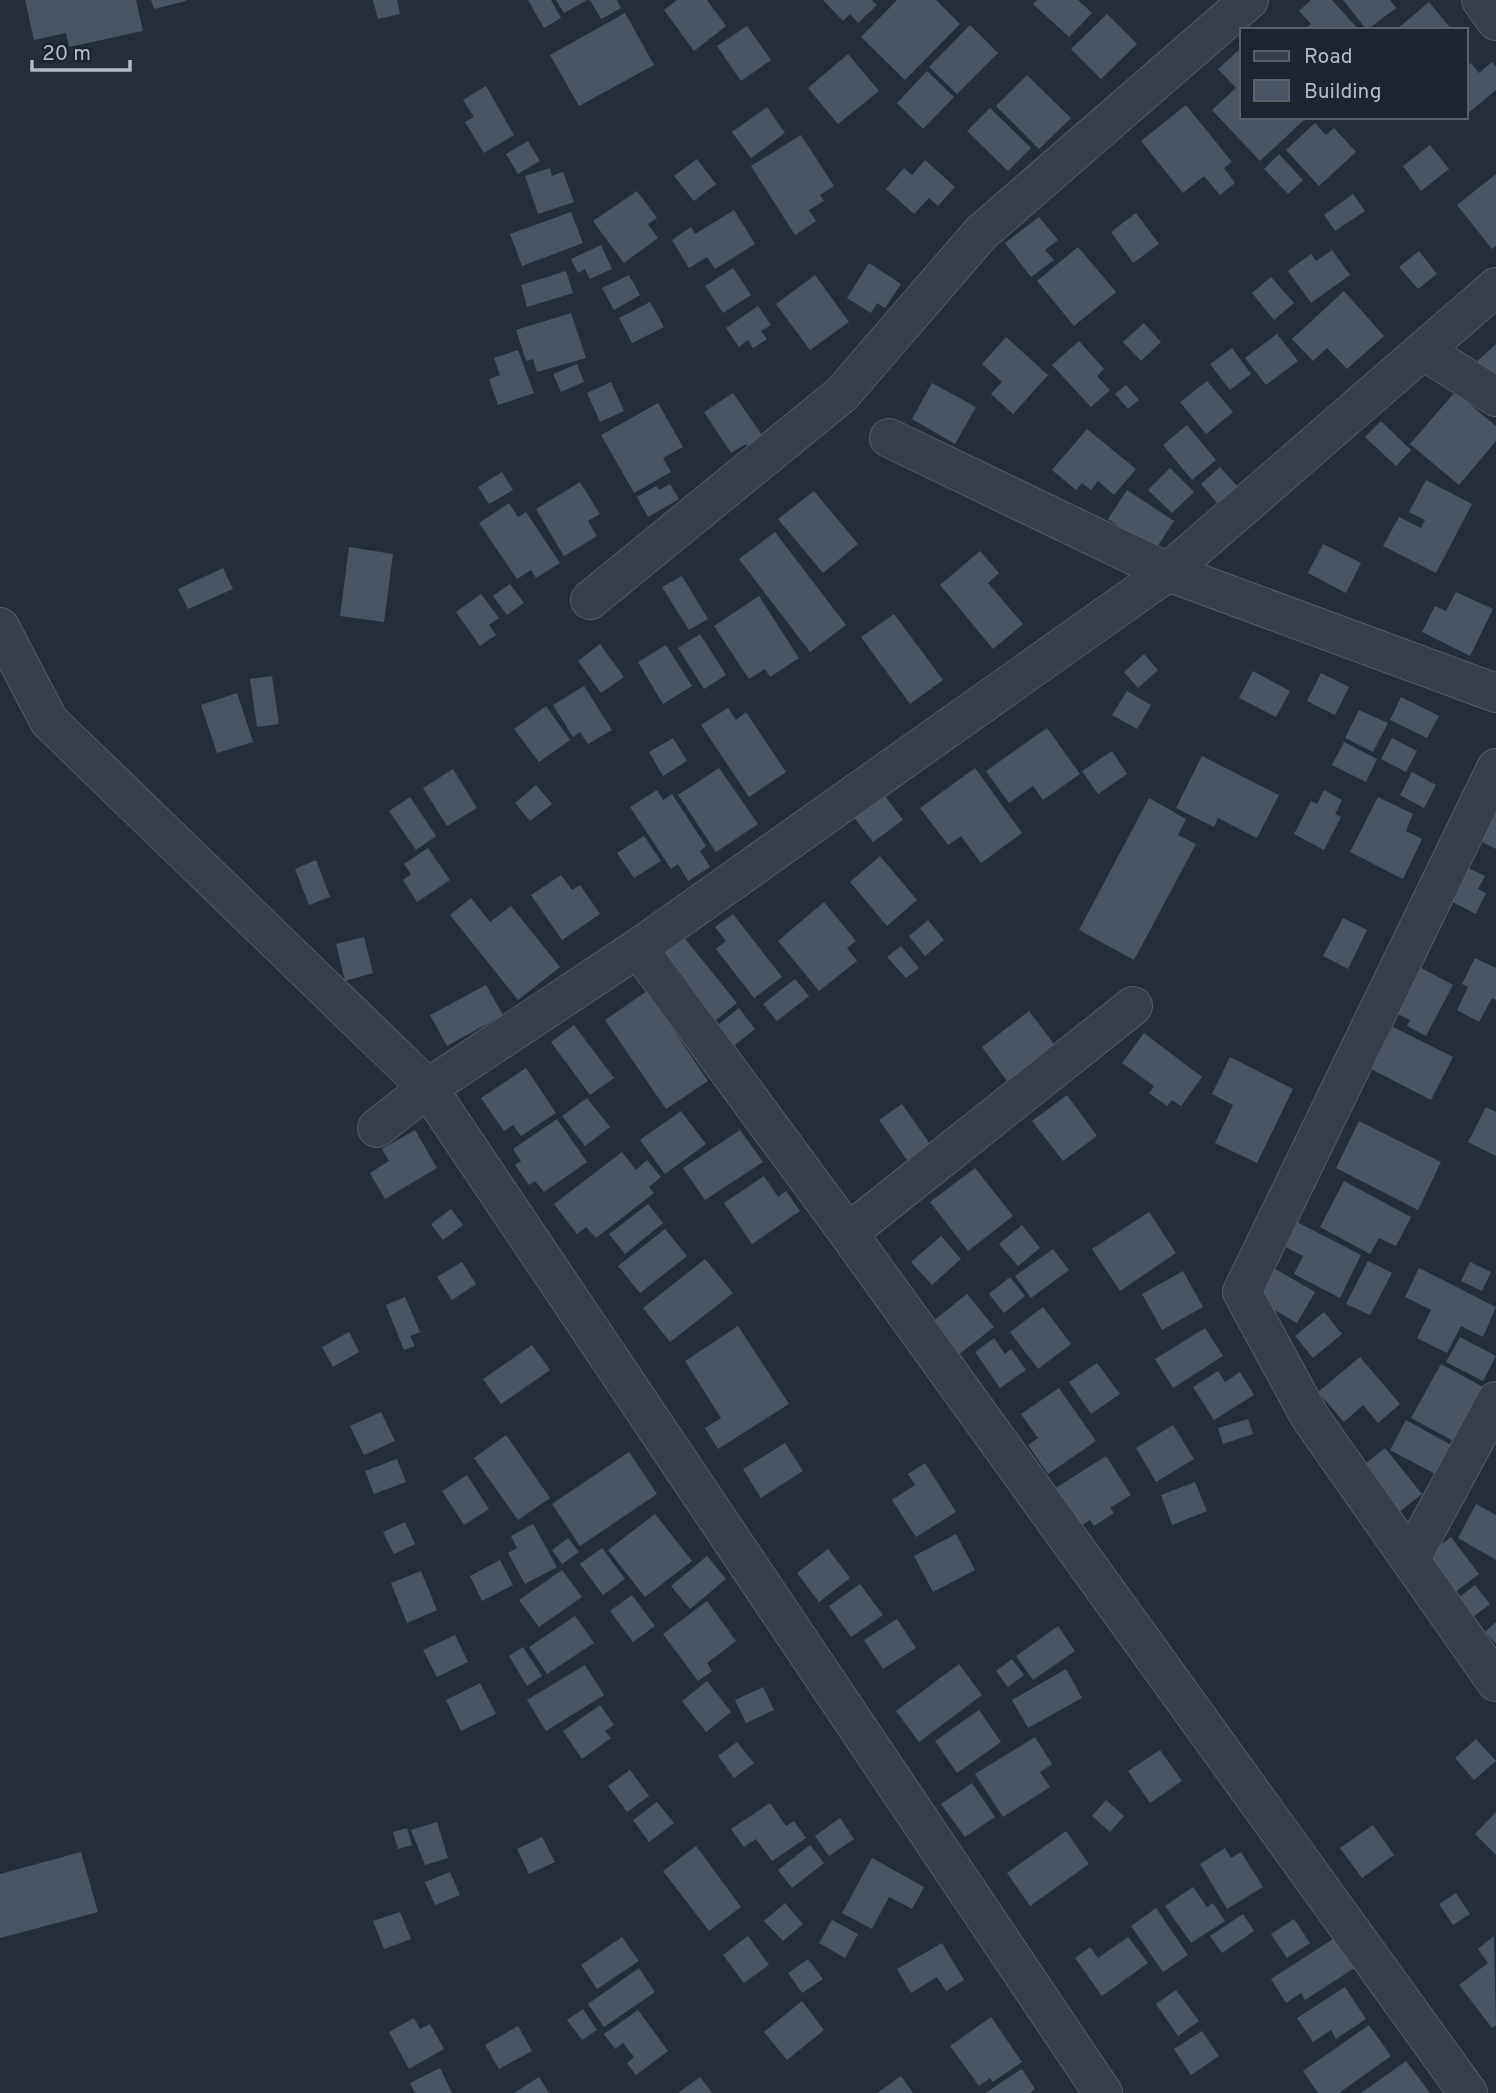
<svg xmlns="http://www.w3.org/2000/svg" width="1496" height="2093" font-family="Overpass,sans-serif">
<rect width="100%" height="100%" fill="#232e3a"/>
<!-- building -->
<path fill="#495564" d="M25 0H136L143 31 69 47 66 33 34 40Z
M151 0H186V1L154 9Z
M373 0H397L400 14 378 19Z
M528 0H551L561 18 544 28Z
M556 0H587L564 13Z
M590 0H617L621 8 601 19Z
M677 0H707L726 26 694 51 664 10Z
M823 0H872L877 5 858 23 850 14 843 21Z
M897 0H936L960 24 905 80 861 37Z
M1037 0H1078L1092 13 1069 37 1033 4Z
M1311 0H1332L1359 30H1304L1311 24 1299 11Z
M1343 0H1390L1396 8 1367 30Z
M1429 2 1452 30H1396Z
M625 13 654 65 579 106 550 55Z
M1107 14 1137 44 1101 79 1071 49Z
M970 25 998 53 957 94 929 67Z
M747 26 771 60 741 81 717 46Z
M1242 47V117H1307L1260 161 1212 110 1236 88 1218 69Z
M848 54 879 91 838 124 808 88Z
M1492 62 1496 67V90L1466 115V67L1471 63 1479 73Z
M927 71 954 97 923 129 897 103Z
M1027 75 1071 118 1039 149 996 106Z
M486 86 514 135 484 153 465 122 474 117 463 100Z
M1186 105 1232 162 1224 168 1235 183 1220 195 1204 176 1183 193 1141 141Z
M767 107 785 133 751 158 732 132Z
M990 108 1031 148 1008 171 967 131Z
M1315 123 1326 135 1334 128 1356 152 1319 186 1286 150Z
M801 135 834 186 820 195 824 201 809 210 816 221 795 235 751 166Z
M528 141 540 161 518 174 506 154Z
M1430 145 1449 169 1421 191 1403 166Z
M1279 154 1303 180 1288 194 1264 169Z
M697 159 716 184 694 201 674 176Z
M925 160 955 187 938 206 929 198 914 214 886 189 904 168 912 175Z
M550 168 552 176 563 172 574 202 538 214 525 176Z
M1496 174V246L1492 249 1457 205Z
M637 191 657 218 648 224 658 238 624 263 593 221Z
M1353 194 1365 211 1335 231 1324 215Z
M734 210 755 244 715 269 707 257 689 268 672 240 691 227 695 234Z
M571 212 583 243 522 266 510 234Z
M1136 213 1159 244 1133 263 1111 232Z
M1039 217 1058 240 1045 250 1054 260 1031 277 1005 243Z
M601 245 612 269 590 279 585 269 578 273 571 259Z
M1078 247 1116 292 1074 326 1037 281Z
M1332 250 1350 275 1311 303 1288 271 1311 254 1316 261Z
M1419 251 1437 274 1418 289 1399 267Z
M869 263 901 284 885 308 877 303 871 313 847 298Z
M733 268 751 295 723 313 705 286Z
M566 271 573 293 527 307 521 285Z
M629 275 640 295 614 310 602 288Z
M815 275 849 322 810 350 776 304Z
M1271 277 1294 303 1274 320 1252 293Z
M1344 291 1384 336 1347 369 1327 348 1313 361 1292 339Z
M650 302 664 327 632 343 619 318Z
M758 306 771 325 761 331 767 339 753 348 748 340 739 347 726 328Z
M571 313 586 358 537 372 533 359 526 361 516 330Z
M1144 323 1161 342 1141 361 1123 342Z
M1277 334 1298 361 1266 385 1245 358Z
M1006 337 1048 375 1013 414 991 394 1002 382 982 364Z
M1079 341 1104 369 1097 376 1110 390 1091 407 1052 365Z
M1496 344V375L1472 366Z
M1232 348 1251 374 1230 390 1210 364Z
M518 350 534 393 498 405 489 379 500 375 494 358Z
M577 364 584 382 561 392 553 374Z
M1207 381 1233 412 1206 434 1180 402Z
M611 382 624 411 600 422 587 393Z
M932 383 976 407 955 444 912 419Z
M1126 385 1139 400 1128 409 1115 394Z
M1455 392 1496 426V441L1459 485 1410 444Z
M733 393 770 447 754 457 746 444 731 453 704 412Z
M658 403 683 447 663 458 671 472 634 493 601 435Z
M1381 421 1411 450 1396 466 1365 437Z
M1187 425 1216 460 1192 480 1163 445Z
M1087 429 1136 469 1114 495 1098 481 1091 490 1082 483 1076 490 1052 470Z
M1220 467 1238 487 1218 504 1201 484Z
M1170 468 1194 492 1172 513 1148 490Z
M502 472 513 490 489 504 478 487Z
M1426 480 1472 504 1436 573 1383 546 1399 517 1421 528 1425 520 1409 512Z
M580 482 600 514 588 521 597 536 564 556 536 509Z
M670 484 679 499 648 517 637 497 656 486 659 490Z
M1127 490 1174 521 1155 550 1108 519Z
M814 491 858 544 823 573 778 519Z
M509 503 518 517 526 512 560 563 536 578 531 570 517 579 479 523Z
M775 532 846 625 810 652 739 559Z
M1323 544 1361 563 1346 593 1308 573Z
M349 547 393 554 384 622 340 616Z
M980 551 999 573 988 583 1023 624 993 649 940 585Z
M223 568 233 589 188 609 178 589Z
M682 576 708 619 689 630 662 587Z
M510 584 524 603 507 615 493 596Z
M1456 592 1493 609 1470 656 1422 632 1435 606 1446 611Z
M481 594 499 618 489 625 496 635 480 646 456 612Z
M759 596 799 658 770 677 765 669 749 679 714 626Z
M894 614 943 680 910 704 861 637Z
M700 634 726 675 704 689 678 648Z
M600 644 624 677 601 693 578 661Z
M666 645 692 686 663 704 638 662Z
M1144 654 1158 670 1138 688 1124 672Z
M1253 671 1290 691 1276 717 1239 698Z
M1321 673 1349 687 1335 715 1307 701Z
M272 676 279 724 257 727 250 679Z
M584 686 612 730 588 744 580 732 573 737 553 705Z
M1127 691 1151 705 1137 729 1112 715Z
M237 693 253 742 217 753 201 705Z
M1401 697 1439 716 1427 738 1390 720Z
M546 706 570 740 539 762 514 729Z
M728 708 736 720 746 712 786 772 749 797 701 725Z
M1359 710 1388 723 1373 752 1345 738Z
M1047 728 1080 774 1043 800 1033 786 1009 803 986 771Z
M673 738 687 761 663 776 649 752Z
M1392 738 1417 751 1406 772 1381 759Z
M1344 742 1377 759 1366 782 1332 765Z
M1112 751 1127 774 1098 794 1082 771Z
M1202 756 1279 795 1257 838 1218 818 1214 827 1176 808Z
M719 768 758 824 716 852 678 795Z
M975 768 1022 833 981 863 961 836 948 845 920 808Z
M453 769 477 808 447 826 423 788Z
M1412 772 1436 785 1424 808 1400 795Z
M536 785 552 804 530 821 515 803Z
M657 790 663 800 672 794 706 846 700 851 710 867 688 881 678 864 671 869 630 807Z
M1324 790 1342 800 1335 814 1341 817 1324 850 1294 834 1311 801 1317 804Z
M882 792 903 820 873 842 852 815Z
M1496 794V849L1474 838Z
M410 797 436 836 416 850 389 811Z
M1378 797 1413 814 1406 831 1422 839 1403 879 1350 852Z
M1149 798 1186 819 1178 835 1196 844 1134 960 1079 930Z
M644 836 661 861 634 878 617 853Z
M428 848 450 880 417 902 403 880 411 874 404 864Z
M880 856 917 900 887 926 850 882Z
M316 860 330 897 309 905 295 869Z
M1466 867 1485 876 1478 889 1486 893 1476 914 1449 900Z
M561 875 572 890 580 885 600 914 562 940 531 895Z
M471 898 490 922 511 906 560 967 518 1000 450 915Z
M824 902 856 941 847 948 857 961 819 991 778 941Z
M733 914 782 977 754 998 716 949 726 941 715 927Z
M1343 918 1367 930 1348 969 1323 956Z
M928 920 944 940 925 956 909 936Z
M682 935 737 1003 710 1025 655 957Z
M364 937 373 973 345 981 336 944Z
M901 946 919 968 906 978 887 957Z
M1475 958 1496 968V1000L1492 998 1479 1022 1457 1010 1468 987 1462 984Z
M1414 964 1453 985 1426 1036 1407 1026 1410 1020 1390 1010Z
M795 979 809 996 777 1021 763 1004Z
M486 985 503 1015 447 1046 430 1015Z
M647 991 708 1081 666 1109 605 1020Z
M739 1008 755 1029 726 1052 709 1032Z
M1029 1011 1057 1048 1009 1084 982 1047Z
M574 1025 614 1078 590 1095 551 1042Z
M1393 1027 1453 1057 1431 1100 1371 1069Z
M1144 1033 1202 1077 1181 1106 1172 1100 1167 1106 1149 1093 1154 1086 1122 1063Z
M1230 1057 1293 1089 1257 1163 1215 1143 1233 1105 1212 1094Z
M526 1068 556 1113 521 1136 513 1125 504 1131 481 1098Z
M1067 1095 1097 1136 1063 1161 1032 1121Z
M587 1098 610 1127 585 1146 562 1116Z
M902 1104 930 1144 907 1160 879 1120Z
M1486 1107 1496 1112V1156L1468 1142Z
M681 1111 706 1144 665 1174 640 1140Z
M557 1119 587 1162 544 1192 535 1181 529 1185 515 1165 521 1161 513 1149Z
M1359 1121 1441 1162 1418 1210 1336 1168Z
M415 1130 437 1168 385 1199 370 1173 389 1161 382 1149Z
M740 1130 763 1162 705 1200 683 1168Z
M622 1152 636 1170 647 1160 661 1177 649 1187 654 1193 596 1238 586 1227 577 1234 554 1204Z
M975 1168 1013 1216 968 1251 930 1202Z
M764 1176 778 1197 786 1191 800 1211 752 1244 724 1203Z
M1344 1181 1411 1217 1396 1246 1379 1238 1370 1254 1320 1227Z
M648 1204 663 1223 625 1254 609 1234Z
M451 1209 463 1225 443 1240 431 1224Z
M1149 1212 1176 1253 1120 1291 1092 1249Z
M1293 1220 1361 1255 1340 1298 1294 1274 1303 1256 1280 1244Z
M1022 1225 1040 1248 1018 1266 999 1244Z
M665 1229 687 1256 640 1293 618 1266Z
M941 1236 961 1259 932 1285 911 1262Z
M1053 1249 1069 1270 1031 1298 1015 1276Z
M705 1259 733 1293 670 1342 643 1308Z
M1368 1261 1392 1273 1370 1315 1346 1304Z
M462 1262 476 1284 452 1300 437 1277Z
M1470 1262 1491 1272 1482 1291 1461 1281Z
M1265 1263 1315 1292 1297 1323 1248 1295Z
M1419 1268 1496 1307 1483 1337 1461 1326 1447 1353 1417 1338 1431 1310 1405 1297Z
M1183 1271 1203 1307 1162 1330 1142 1294Z
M1010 1277 1025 1296 1004 1313 989 1294Z
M967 1294 994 1327 953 1359 927 1326Z
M405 1297 420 1332 410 1336 415 1346 404 1350 386 1305Z
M1043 1307 1071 1344 1038 1369 1010 1332Z
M1324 1312 1342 1334 1313 1358 1295 1336Z
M738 1326 789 1404 718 1449 705 1428 721 1418 685 1361Z
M1205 1328 1223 1356 1173 1388 1155 1359Z
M349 1332 359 1352 333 1367 322 1347Z
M1460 1337 1496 1356 1483 1381 1446 1362Z
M994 1338 1005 1354 1011 1349 1026 1370 1000 1388 975 1352Z
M532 1345 550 1370 501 1404 483 1379Z
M1360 1357 1400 1404 1378 1423 1363 1405 1344 1422 1318 1392Z
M1097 1363 1120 1394 1091 1414 1069 1382Z
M1441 1364 1485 1388 1455 1442 1411 1418Z
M1218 1371 1225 1382 1240 1372 1254 1395 1214 1420 1193 1387Z
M1059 1388 1096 1441 1048 1474 1028 1445 1038 1438 1021 1414Z
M381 1412 395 1441 364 1455 350 1426Z
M1248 1419 1253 1434 1223 1444 1218 1428Z
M1406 1420 1455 1447 1439 1476 1390 1450Z
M1173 1425 1194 1459 1156 1482 1136 1448Z
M506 1435 550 1498 518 1520 474 1458Z
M785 1443 803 1471 761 1498 743 1469Z
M1385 1448 1422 1494 1398 1513 1361 1467Z
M629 1452 657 1494 580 1546 552 1504Z
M1106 1456 1131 1495 1110 1508 1114 1513 1094 1526 1090 1520 1076 1529 1051 1491Z
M397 1459 406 1482 374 1494 365 1471Z
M925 1463 956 1512 916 1537 892 1500 915 1485 908 1474Z
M467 1475 489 1509 464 1525 442 1491Z
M1195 1482 1207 1511 1172 1525 1161 1495Z
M1476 1504 1496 1515V1560L1458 1538Z
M655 1514 692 1561 645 1597 608 1550Z
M405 1522 415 1544 394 1554 383 1532Z
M533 1524 557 1567 525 1584 508 1553 517 1548 511 1536Z
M956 1534 975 1570 933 1592 914 1556Z
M1451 1537 1479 1574 1446 1599 1418 1562Z
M568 1538 579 1552 562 1564 552 1550Z
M602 1548 625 1579 603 1595 580 1564Z
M828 1549 850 1578 819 1602 797 1573Z
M707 1556 726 1579 690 1609 671 1586Z
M500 1560 513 1585 482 1601 470 1576Z
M562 1570 582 1597 539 1627 519 1600Z
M421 1571 437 1610 407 1623 391 1583Z
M860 1584 883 1615 851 1637 829 1606Z
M1475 1585 1490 1604 1464 1624 1449 1605Z
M632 1595 655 1626 633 1642 610 1611Z
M707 1601 736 1641 707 1663 712 1671 698 1681 663 1634Z
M575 1616 594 1643 547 1674 529 1647Z
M897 1619 916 1648 883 1669 864 1640Z
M1496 1622V1644L1485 1632Z
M1058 1626 1075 1651 1033 1680 1016 1656Z
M455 1635 468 1662 437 1677 423 1650Z
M523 1647 542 1676 527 1686 509 1656Z
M1012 1659 1024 1675 1008 1687 996 1671Z
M959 1664 982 1695 919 1742 896 1711Z
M585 1665 604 1695 546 1731 527 1700Z
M1066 1669 1082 1698 1028 1728 1012 1700Z
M707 1681 731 1712 706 1732 682 1701Z
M480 1683 496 1714 461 1731 446 1700Z
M763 1687 774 1710 746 1723 735 1700Z
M600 1705 614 1725 605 1731 611 1738 582 1759 563 1731Z
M979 1710 1001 1742 957 1773 935 1741Z
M1035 1737 1052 1764 1040 1772 1050 1787 1003 1817 975 1774Z
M1476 1739 1496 1761 1474 1780 1455 1758Z
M737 1742 754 1763 734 1778 718 1756Z
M1160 1750 1182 1781 1150 1803 1128 1771Z
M630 1770 649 1796 627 1812 608 1786Z
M972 1783 995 1817 965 1837 941 1804Z
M1106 1800 1124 1816 1110 1832 1092 1816Z
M657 1802 674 1823 649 1842 633 1820Z
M770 1803 786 1826 794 1821 806 1838 772 1861 756 1839 744 1847 731 1829Z
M1496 1812V1855L1475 1834Z
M840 1818 854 1839 829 1856 815 1836Z
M437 1822 448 1858 425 1865 411 1830Z
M1373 1825 1394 1855 1362 1878 1340 1848Z
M407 1828 412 1845 398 1849 393 1832Z
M1066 1831 1089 1864 1030 1906 1007 1873Z
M542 1837 555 1862 529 1874 517 1849Z
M810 1845 824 1863 792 1888 778 1870Z
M696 1846 741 1907 709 1931 663 1871Z
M1225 1848 1231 1858 1241 1852 1263 1887 1227 1909 1200 1864Z
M81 1852 98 1912 0 1938V1874Z
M872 1858 924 1887 912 1909 889 1897 872 1929 842 1913Z
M450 1872 460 1895 435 1905 425 1882Z
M1193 1887 1207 1907 1213 1903 1225 1921 1191 1943 1165 1906Z
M1456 1893 1470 1914 1453 1925 1439 1904Z
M785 1903 803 1924 783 1941 764 1921Z
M1156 1908 1188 1955 1163 1972 1131 1926Z
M400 1912 411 1939 384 1949 373 1921Z
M1243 1914 1254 1931 1222 1953 1210 1936Z
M1294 1919 1310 1943 1287 1958 1271 1934Z
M832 1920 858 1934 845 1958 819 1943Z
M748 1936 769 1965 744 1983 723 1955Z
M1494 1936 1496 2025 1492 2028 1459 1985 1488 1963 1478 1949Z
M622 1937 639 1961 597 1989 581 1965Z
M1128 1937 1148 1963 1102 1996 1075 1958 1090 1947 1098 1958Z
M1336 1937 1356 1967 1305 2000 1301 1993 1286 2003 1271 1979Z
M942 1943 964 1980 946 1991 937 1977 911 1993 897 1969Z
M808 1959 823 1979 802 1993 788 1973Z
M639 1968 655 1992 604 2027 588 2004Z
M1345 1987 1366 2019 1336 2039 1331 2030 1313 2042 1297 2018Z
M1176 1990 1199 2021 1178 2036 1156 2004Z
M802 2001 824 2030 787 2060 764 2032Z
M583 2009 597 2030 582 2040 567 2020Z
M638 2010 668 2051 636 2075 627 2063 634 2057 623 2043 615 2049 604 2034Z
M991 2017 1022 2062 993 2082 990 2078 979 2086 950 2046Z
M414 2018 420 2029 430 2024 444 2049 409 2069 389 2032Z
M1369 2025 1391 2056 1339 2093H1318L1303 2071Z
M518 2026 532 2051 499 2069 485 2045Z
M1202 2031 1219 2056 1191 2075 1174 2049Z
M1406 2061 1430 2093H1361Z
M440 2068 452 2093H415L410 2083Z
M1022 2069 1035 2089 1030 2093H985Z
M901 2076 913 2093H877Z
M539 2077 549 2093H514Z
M700 2077 712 2093H678Z"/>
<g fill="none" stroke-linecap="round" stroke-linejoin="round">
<defs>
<path id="minor" d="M1481 0 1496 21
M1424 351 1496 397
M889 438 1168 572 1496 693
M590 600 842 394 981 233 1249 0
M0 627 49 721 428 1088 1103 2093
M1496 768 1242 1292 1310 1417 1496 1682
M638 948 848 1233 1468 2093
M377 1128 428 1088 638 948 1168 572 1496 287
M848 1233 1133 1006
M1410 1560 1496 1401"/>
</defs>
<!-- minor casing -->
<use href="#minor" stroke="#545d69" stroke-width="40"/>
<!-- minor -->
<use href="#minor" stroke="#363f4b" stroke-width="38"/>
</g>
<!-- legend -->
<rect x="1240" y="28" width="228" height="91" fill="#1c2430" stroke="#58606c" stroke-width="2"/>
<rect x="1254" y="51" width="35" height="10" fill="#363f4b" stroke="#58606c" stroke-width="2"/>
<text x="1304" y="63" font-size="21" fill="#b1bac7">Road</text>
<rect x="1254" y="80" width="35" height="21" fill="#495564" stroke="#58606c" stroke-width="2"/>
<text x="1304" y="98" font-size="21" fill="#b1bac7">Building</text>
<!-- scale -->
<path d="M32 60v10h98v-10" fill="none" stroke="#b1bac7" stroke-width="3.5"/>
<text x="42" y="60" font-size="21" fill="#b1bac7" stroke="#1c2430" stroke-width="5" paint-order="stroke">20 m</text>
</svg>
